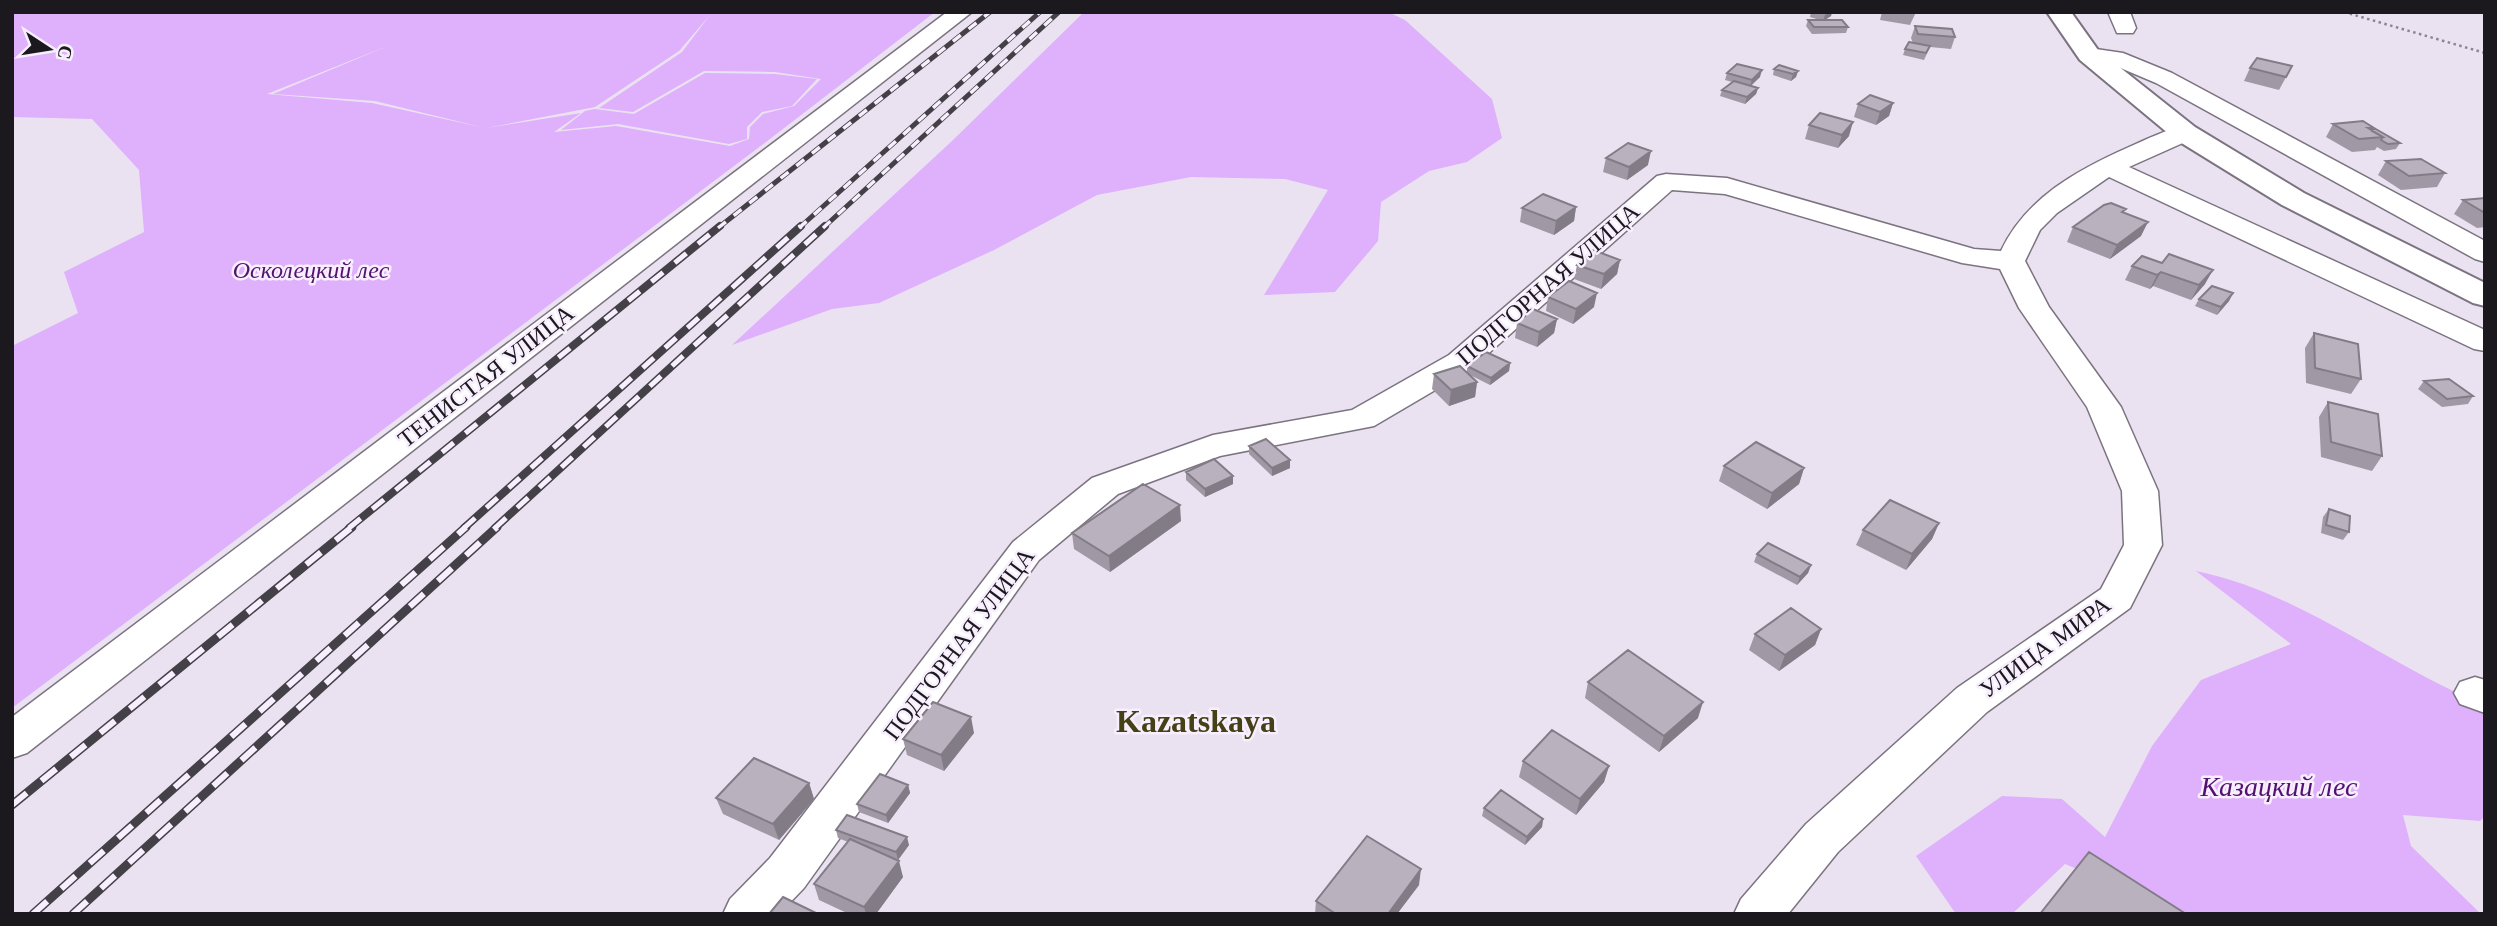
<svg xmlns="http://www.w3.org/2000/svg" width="2497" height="926" font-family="Georgia,serif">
<rect width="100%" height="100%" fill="#ebe2f1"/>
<!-- green -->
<path fill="#dfb0fb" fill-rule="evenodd" d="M12 12H935L766 142 12 708V346L78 313 64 272 144 232 139 170 92 119 12 117ZM710 15 682 52 599 108 633 112 704 71 775 72 821 79 794 106 763 114 750 127 749 139 730 146 616 126 554 132 581 113 486 128 595 107 679 51ZM390 45 273 94 375 101 485 128 372 103 267 94Z
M1084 12H1388L1405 20 1492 99 1502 138 1467 162 1429 171 1381 202 1378 241 1335 292 1264 295 1328 190 1285 179 1191 177 1097 195 994 250 879 303 832 309 732 345 953 140Z
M705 73 775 74 817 79 792 106 762 112 747 127V139L729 144 618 124 561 130 585 111 595 109 634 114Z
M2196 571C2276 587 2347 635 2418 673 2440 685 2462 695 2485 707V816L2480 821 2403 815 2411 846 2481 914H2161L2115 885 2065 864 2012 914H1956L1916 856 2002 796 2062 799 2105 837 2152 746 2201 680 2291 644Z"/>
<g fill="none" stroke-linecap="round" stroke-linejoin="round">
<defs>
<path id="minor" d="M947 12H972L27 753 12 758V717Z
M2108 12H2130L2136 28 2133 33H2117Z
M2089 48 2123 53 2172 73 2485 241V262L2475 259 2156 83 2111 64 2081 60 2078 55 2081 50Z
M2185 125 2194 128 2198 133 2194 138 2129 167 2485 330V351L2474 349 2109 177 2057 213 2040 230 2025 261 2049 307 2121 407 2158 491 2162 545 2130 608 1987 712 1838 852 1788 914H1734L1741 899 1806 824 1957 688 2101 589 2124 545 2122 491 2087 407 2019 308 2000 269 1962 263 1725 194 1672 190 1471 369 1374 426 1220 456 1118 494 1039 560 804 888 779 914H723L730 899 770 858 1013 542 1092 478 1213 435 1352 410 1449 355 1657 176 1666 174 1727 178 1974 249 2001 251C2026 198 2077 170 2129 147 2147 139 2166 130 2185 125Z
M2475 677 2485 680V713L2460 704 2454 693 2460 682Z"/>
<path id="major" d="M2047 12H2071L2098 50 2195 127 2304 193 2485 283V306L2473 303 2282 205 2175 139 2080 60Z"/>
</defs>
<!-- minor casing -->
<use href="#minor" stroke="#7c7381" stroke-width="3"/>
<!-- major casing -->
<use href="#major" stroke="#7c7381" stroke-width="4"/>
<!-- path -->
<path stroke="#8b8590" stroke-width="2.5" stroke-dasharray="2.5 3.5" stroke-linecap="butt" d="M2344 12 2485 53"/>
<!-- minor -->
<use href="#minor" fill="#fff" fill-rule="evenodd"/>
<!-- major -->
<use href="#major" fill="#fff" fill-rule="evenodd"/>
<defs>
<path id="rail-far2" d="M718 228 990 12
M799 228 1040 12
M823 228 1059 12"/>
<path id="rail-far1" d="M349 528 720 226
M464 528 801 226
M495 528 825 226"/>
<path id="rail" d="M12 805 352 527
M33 914 466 527
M73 914 497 527"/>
</defs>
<!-- rail-far2 casing -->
<use href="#rail-far2" stroke="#444047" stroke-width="5"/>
<!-- rail-far1 casing -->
<use href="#rail-far1" stroke="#444047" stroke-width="8"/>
<!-- rail casing -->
<use href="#rail" stroke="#444047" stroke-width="9"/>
<!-- rail-far2 -->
<use href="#rail-far2" stroke="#f8effe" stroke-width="3.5" stroke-dasharray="10" stroke-linecap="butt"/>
<!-- rail-far1 -->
<use href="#rail-far1" stroke="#f8effe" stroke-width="5" stroke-dasharray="15" stroke-linecap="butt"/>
<!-- rail -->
<use href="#rail" stroke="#f8effe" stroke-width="6" stroke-dasharray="19" stroke-linecap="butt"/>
</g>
<!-- wall -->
<path fill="#a098a4" d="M1811 12H1832L1831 16 1825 20 1848 27 1846 33 1812 34 1806 26 1808 20H1820L1810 17Z
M1882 12H1916L1910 25 1880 20Z
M1915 26 1955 37 1951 49 1930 47 1924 60 1903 55 1905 49 1913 43 1911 38Z
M2292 66 2279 90 2244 81 2250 68Z
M1774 69 1798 71 1796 77 1791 81 1773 75Z
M1727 73 1760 77 1751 86 1758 88 1756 94 1745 104 1720 96 1722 90 1732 82 1725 80Z
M1893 103 1889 116 1876 125 1854 117 1858 104Z
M2363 121 2400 143 2396 149 2384 151 2377 147 2375 150 2352 152 2326 137 2333 124Z
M1809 125 1849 136 1838 148 1805 139Z
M1606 158 1648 165 1627 180 1603 172Z
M2386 161 2445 173 2437 187 2401 190 2378 175Z
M2485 198V227L2477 228 2454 214 2463 200Z
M1576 207 1574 221 1554 235 1520 222 1522 208Z
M2124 213 2141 236 2110 259 2067 242 2073 227Z
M2142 256 2205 284 2191 300 2153 286 2150 289 2125 280 2132 266Z
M1620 260 1617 274 1601 289 1574 279 1577 265Z
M2233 293 2229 301 2217 315 2195 306 2199 299Z
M1548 297 1594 307 1573 324 1546 311Z
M1557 319 1554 333 1537 347 1515 338 1517 323Z
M2314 333 2361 379 2351 394 2306 383 2305 348Z
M1510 363 1509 371 1490 385 1470 375 1477 382 1475 397 1449 406 1432 389 1434 374 1467 373V366Z
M2424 381 2473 396 2468 404 2442 407 2418 389Z
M2328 402 2382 456 2372 471 2321 457 2319 417Z
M1249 446 1290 460V468L1272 476 1249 454Z
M1724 466 1804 468 1799 484 1767 509 1719 481Z
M1186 472 1233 476V484L1205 497 1186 480Z
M2329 509 2349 532 2343 540 2321 533 2323 517Z
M1181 521 1110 572 1074 549 1072 533Z
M1939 523 1932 539 1906 570 1856 545 1863 530Z
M1757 554 1811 565 1808 573 1797 585 1754 562Z
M1821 629 1815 645 1779 671 1749 650 1755 634Z
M1588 682 1698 718 1659 752 1585 698Z
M974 733 944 771 907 755 903 739Z
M1523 761 1609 766 1604 782 1576 815 1519 777Z
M809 783 814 799 779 840 723 814 716 798Z
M908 785 910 793 888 823 859 812 857 804Z
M1484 808 1543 819 1542 827 1525 845 1482 816Z
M836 830 909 845 898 860 888 856 903 877 876 914H849L819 900 814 884 848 842 838 838Z
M1419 885 1397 914H1315L1316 901Z"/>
<!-- shaded-wall -->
<path fill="#827c86" d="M1829 12H1832L1831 16 1823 21 1825 15Z
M1762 70 1760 77 1750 86 1752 80Z
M1798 71 1796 77 1791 81 1793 74Z
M1758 88 1756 94 1745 104 1747 97Z
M1893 103 1889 116 1876 125 1880 112Z
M1853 122 1849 136 1838 148 1842 135Z
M1651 151 1648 165 1627 180 1629 167Z
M1576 207 1574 221 1554 235 1556 221Z
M2148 222 2141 236 2110 259 2117 245Z
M1620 260 1617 274 1601 289 1604 274Z
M2213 270 2205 284 2191 300 2199 285Z
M2161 272 2153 286 2150 289 2157 275Z
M1597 293 1594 307 1573 324 1576 309Z
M2233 293 2229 301 2217 315 2221 307Z
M1557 319 1554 333 1537 347 1539 332Z
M1510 363 1509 371 1490 385 1491 378Z
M1477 382 1475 397 1449 406 1451 390Z
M1290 460V468L1272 476V468Z
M1804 468 1799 484 1767 509 1772 493Z
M1233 476V484L1205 497V489Z
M1180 505 1181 521 1110 572 1109 556Z
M1939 523 1932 539 1906 570 1912 554Z
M1811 565 1808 573 1797 585 1800 577Z
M1821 629 1815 645 1779 671 1785 655Z
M1703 702 1698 718 1659 752 1664 736Z
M971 717 974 733 944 771 941 755Z
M1609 766 1604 782 1576 815 1580 799Z
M809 783 814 799 779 840 773 824Z
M908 785 910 793 888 823 886 815Z
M1543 819 1542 827 1525 845 1527 837Z
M907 837 909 845 898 860 896 852Z
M899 861 903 877 876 914H866L864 907Z
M1421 869 1419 885 1397 914H1388Z"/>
<!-- building -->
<path fill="#bab1bf" stroke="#827c86" stroke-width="2" d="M1808 20H1842L1848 27H1814Z
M1915 26 1952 29 1955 37 1918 34Z
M1909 42 1930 46 1926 53 1905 49Z
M2257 58 2292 66 2286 77 2250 68Z
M1737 64 1762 70 1752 80 1727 73Z
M1779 65 1798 71 1793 74 1774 69Z
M1734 81 1758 88 1747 97 1722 90Z
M1870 95 1893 103 1880 112 1858 104Z
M1820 113 1853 122 1842 135 1809 125Z
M2363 121 2374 128H2368L2383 137 2359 139 2333 124Z
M2374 128 2400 143 2388 144 2381 140 2383 137 2372 131Z
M1628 143 1651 151 1629 167 1606 158Z
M2421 159 2445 173 2409 176 2386 161Z
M1543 194 1576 207 1556 221 1522 208Z
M2485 198V213L2463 200Z
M2111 203 2126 209 2122 212 2148 222 2117 245 2073 227 2104 205Z
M1593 250 1620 260 1604 274 1577 265Z
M2169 254 2213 270 2199 285 2161 272 2157 275 2132 266 2142 256 2162 263Z
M1569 281 1597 293 1576 309 1548 297Z
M2212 286 2233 293 2221 307 2199 299Z
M1533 309 1557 319 1539 332 1517 323Z
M2314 333 2358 344 2361 379 2315 368Z
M1486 352 1510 363 1491 378 1467 366Z
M1460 366 1477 382 1451 390 1434 374Z
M2449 379 2473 396 2447 399 2424 381Z
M2328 402 2378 414 2382 456 2331 442Z
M1266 439 1290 460 1272 468 1249 446Z
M1756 442 1804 468 1772 493 1724 466Z
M1214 459 1233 476 1205 489 1186 472Z
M1143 484 1180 505 1109 556 1072 533Z
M1890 500 1939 523 1912 554 1863 530Z
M2329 509 2350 516 2349 532 2326 525Z
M1768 543 1811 565 1800 577 1757 554Z
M1791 608 1821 629 1785 655 1755 634Z
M1628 650 1703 702 1664 736 1588 682Z
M933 702 971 717 941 755 903 739Z
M1552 730 1609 766 1580 799 1523 761Z
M754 758 809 783 773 824 716 798Z
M880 774 908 785 886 815 857 804Z
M1501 790 1543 819 1527 837 1484 808Z
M847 815 907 837 896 852 836 830Z
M1367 836 1421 869 1388 914H1336L1316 901Z
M850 839 899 861 864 907 814 884Z
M2089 852 2186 914H2040Z
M783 897 818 914H769Z"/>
<g text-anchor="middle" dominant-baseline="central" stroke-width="5" stroke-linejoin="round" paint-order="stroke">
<!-- park labels -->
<g font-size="24" font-style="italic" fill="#531170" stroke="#f8effe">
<text x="311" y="270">Осколецкий лес</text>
</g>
<!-- street labels -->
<g font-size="24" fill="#1c191e" stroke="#f8effe">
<text transform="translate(1548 284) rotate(-41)">ПОДГОРНАЯ УЛИЦА</text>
<text transform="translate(486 376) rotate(-38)">ТЕНИСТАЯ УЛИЦА</text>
<text transform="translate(959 644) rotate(-53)">ПОДГОРНАЯ УЛИЦА</text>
<text transform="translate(2045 647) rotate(-36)">УЛИЦА МИРА</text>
</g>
<!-- near-park labels -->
<g font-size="28" font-style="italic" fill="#531170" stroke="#f8effe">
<text x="2279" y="786">Казацкий лес</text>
</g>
<!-- near-neighbourhood labels -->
<g font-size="32" font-weight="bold" fill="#454016" stroke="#f8effe">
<text x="1196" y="721">Kazatskaya</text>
</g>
</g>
<!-- border -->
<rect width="2497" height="926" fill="none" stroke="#1c191e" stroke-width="28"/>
<!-- north arrow -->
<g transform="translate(49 49) rotate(102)" stroke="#f8effe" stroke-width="5" paint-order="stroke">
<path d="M0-5L12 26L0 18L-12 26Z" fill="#1c191e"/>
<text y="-10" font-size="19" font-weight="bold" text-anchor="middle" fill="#1c191e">С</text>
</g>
</svg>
